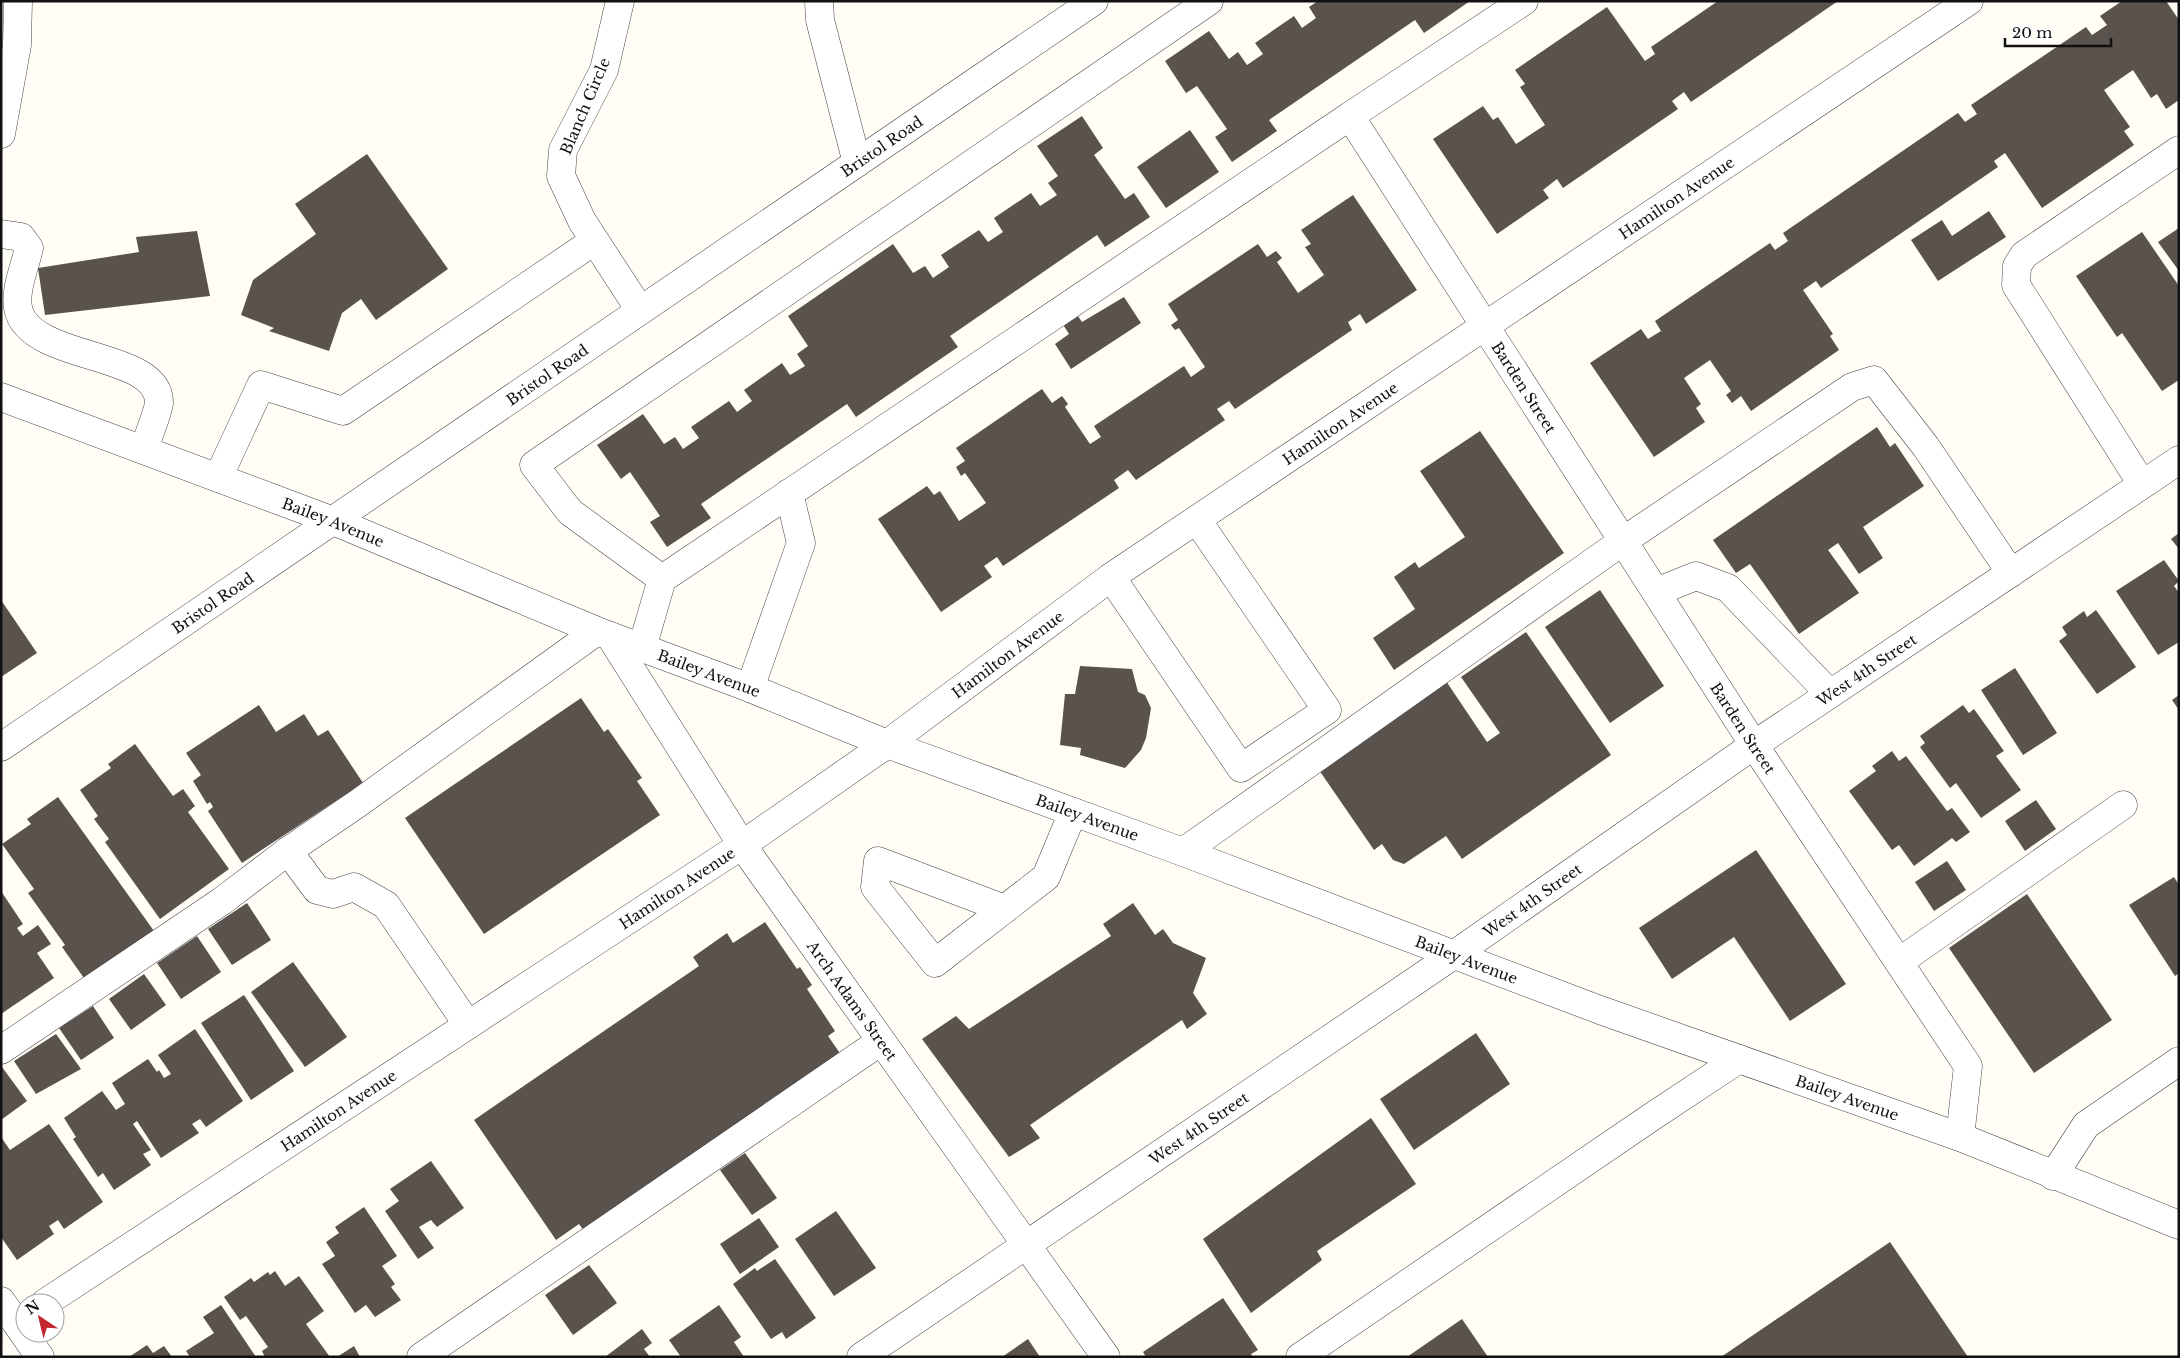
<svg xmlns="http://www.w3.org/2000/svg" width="2180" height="1358" font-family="'Libre Baskerville',serif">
<rect width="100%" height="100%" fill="#fffdf5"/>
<!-- building -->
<path fill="#5a524d" d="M1318 1H1470L1424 33 1415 20 1269 120 1277 131 1232 162 1215 137 1227 129 1197 86 1186 93 1165 61 1209 31 1229 59 1238 52 1247 65 1263 54 1255 43 1294 16 1302 28 1316 18 1309 7Z
M1718 1H1838L1691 102 1684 92 1672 101 1678 109 1563 188 1557 179 1543 190 1549 198 1497 234 1433 139 1483 106 1493 120 1498 117 1516 144 1545 125 1520 87 1525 84 1515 70 1607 7 1645 61 1655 54 1651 47Z
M2122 1H2166L2179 20V100L2166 109 2157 94 2151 98 2133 70 2104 90 2130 127 2124 131 2134 145 2042 208 2005 153 1994 161 1998 167 1821 288 1816 281 1803 290 1833 334 1830 336 1839 350 1751 411 1741 396 1732 403 1726 395 1731 391 1710 360 1684 378 1701 404 1696 408 1705 422 1654 457 1590 363 1641 329 1648 339 1661 331 1655 321 1770 243 1775 250 1788 241 1783 233 1958 113 1965 122 1977 114 1971 105 2086 27 2092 35 2107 25 2100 16Z
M1082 116 1103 148 1094 155 1125 199 1134 193 1150 217 1105 247 1097 235 950 336 958 347 856 417 847 404 701 504 711 518 667 547 650 522 660 516 630 472 621 479 597 445 643 414 664 444 675 437 683 449 699 438 691 427 729 401 737 412 752 401 744 390 782 363 790 375 805 366 797 354 808 346 788 316 893 244 913 273 925 266 933 278 949 267 941 255 979 230 988 242 1003 232 994 218 1031 193 1040 206 1057 195 1048 183 1058 176 1037 146Z
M1190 130 1219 172 1166 208 1137 167Z
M367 154 448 269 376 320 361 299 342 313 329 351 269 331 274 328 241 315 253 280 316 234 295 204Z
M1353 195 1417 290 1366 324 1360 314 1348 322 1352 330 1235 409 1229 401 1217 409 1225 420 1136 480 1128 470 1114 480 1119 488 1003 566 997 557 984 566 992 577 941 612 878 519 927 486 934 495 940 491 959 521 986 503 965 473 961 476 956 467 965 461 956 448 1042 389 1052 403 1062 396 1068 404 1065 407 1090 444 1101 437 1094 426 1184 366 1191 377 1205 367 1179 328 1175 330 1171 325 1178 320 1168 304 1258 244 1267 257 1276 251 1282 258 1277 262 1298 293 1324 275 1305 247 1311 244 1301 230Z
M1989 211 2006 237 1938 281 1911 240 1942 220 1952 236Z
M2179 228V271L2158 242Z
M197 231 210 296 45 315 38 268 139 252 136 237Z
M2142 232 2179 286V380L2162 391 2122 333 2117 337 2076 276Z
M1124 297 1141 323 1071 369 1055 344 1069 334 1062 323 1076 313 1082 322Z
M1877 427 1890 447 1895 443 1924 486 1863 527 1883 558 1859 574 1838 543 1828 550 1859 593 1799 634 1750 564 1736 573 1713 540Z
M1480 431 1564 553 1394 670 1373 638 1415 609 1394 577 1415 562 1419 568 1465 537 1420 471Z
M2179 533V549L2171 539Z
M2164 560 2179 581 2174 586 2179 593V642L2158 655 2116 591Z
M1600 590 1664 686 1610 723 1545 627Z
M1 600 37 653 1 677Z
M2096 610 2136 667 2097 694 2059 641 2067 635 2062 627 2084 611 2087 617Z
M1526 632 1611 755 1462 859 1446 836 1404 864 1393 860 1382 844 1374 850 1319 770 1446 681 1487 742 1500 733 1461 677Z
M1080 666 1132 669 1138 692 1145 695 1151 708 1146 738 1141 750 1125 768 1080 755 1081 748 1060 745 1065 694H1075Z
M2015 668 2057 733 2023 755 1981 690Z
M2179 695V710L2172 700Z
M581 698 604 732 608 729 642 778 637 781 660 815 484 934 405 818Z
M259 705 276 732 304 714 318 736 328 730 363 783 242 863 208 811 213 807 210 802 207 804 193 781 201 775 186 753Z
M1963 705 1969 713 1974 709 2004 751 1996 756 2021 790 1981 818 1956 783 1950 788 1920 747 1925 743 1920 736Z
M135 744 173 796 183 789 195 806 188 812 229 869 160 919 105 842 109 839 94 819 98 816 80 790 111 768 108 764Z
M1892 751 1899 761 1906 756 1947 811 1952 808 1970 832 1956 842 1952 838 1914 866 1899 845 1892 850 1849 791 1876 771 1872 766Z
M58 797 154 931 86 981 62 947 65 945 28 893 34 889 2 844 31 824 27 819Z
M2036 800 2056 829 2025 851 2005 821Z
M1756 850 1846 984 1790 1021 1734 937 1672 979 1639 928Z
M1947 861 1966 890 1934 911 1915 882Z
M2174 877 2179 885V973L2175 976 2129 905Z
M1 891 23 924 17 928 23 936 38 925 51 944 37 953 54 978 1 1014Z
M2027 894 2112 1020 2034 1073 1949 948Z
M247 903 271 940 232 965 208 929Z
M1133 903 1155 935 1163 929 1173 943 1206 958 1193 993 1207 1014 1187 1029 1182 1020 1179 1022 1030 1125 1040 1138 1009 1157 922 1039 956 1016 969 1029 1111 936 1103 924Z
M765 922 797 969 800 967 812 985 807 989 835 1031 828 1036 844 1059 587 1235 579 1224 556 1240 474 1120 699 966 693 957 727 933 733 943Z
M197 936 221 972 181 999 157 963Z
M293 962 347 1037 305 1067 251 992Z
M144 974 166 1005 131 1030 109 999Z
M244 995 294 1071 251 1100 201 1023Z
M93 1006 114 1038 81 1060 59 1028Z
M195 1029 243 1101 206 1127 200 1119 192 1124 199 1133 161 1158 137 1121 133 1124 151 1150 143 1154 151 1165 114 1190 103 1173 98 1177 73 1139 76 1137 64 1118 102 1091 116 1110 125 1104 112 1083 148 1059 157 1072 159 1070 164 1078 171 1074 158 1055Z
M1476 1033 1510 1084 1414 1150 1380 1099Z
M56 1034 81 1069 36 1094 14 1061Z
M2 1067 27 1101 1 1120V1068Z
M1371 1118 1416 1184 1317 1251 1322 1260 1251 1313 1203 1239Z
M49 1124 103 1202 64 1229 58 1220 49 1226 54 1234 17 1260 1 1237V1137L10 1150Z
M745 1153 777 1198 752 1215 720 1170Z
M431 1161 464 1208 437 1227 431 1220 419 1227 434 1248 418 1259 385 1211 399 1201 390 1189Z
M364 1207 397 1256 382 1266 395 1284 391 1287 401 1300 375 1317 366 1305 355 1313 322 1264 335 1256 326 1242 339 1233 335 1227Z
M836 1211 876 1268 834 1296 795 1239Z
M759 1218 779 1247 740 1274 720 1244Z
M1890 1242 1968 1357H1721Z
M775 1259 816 1318 786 1339 782 1332 771 1339 733 1284 755 1268 757 1271Z
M589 1265 617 1303 573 1335 545 1295Z
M275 1271 285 1286 299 1276 324 1311 306 1324 330 1357H265L262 1351 268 1347 246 1316 240 1320 224 1297 251 1278 254 1282 268 1272 270 1275Z
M1223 1298 1258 1350 1251 1354 1253 1357H1146L1143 1352Z
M221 1305 256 1357H190L186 1351 214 1333 203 1317Z
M719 1305 741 1337 734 1342 744 1357H681L669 1340Z
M1462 1319 1488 1357H1407Z
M642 1329 652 1343 644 1349 650 1357H605Z
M1028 1339 1040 1357H1002Z
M147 1345 153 1353 164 1346 172 1357H129Z
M354 1346 360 1357H337Z"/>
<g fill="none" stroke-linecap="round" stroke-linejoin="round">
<defs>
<g id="minor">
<path d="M620 1 604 70 563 150 561 176 582 221 640 310"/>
<path d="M819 1 820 20 857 163"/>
<path id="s1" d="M1524 1 1350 116 1754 745 1968 1066 1960 1137"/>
<path d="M1 134 17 45 18 1"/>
<path d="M1 234 21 237 29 248C25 267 13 293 19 312 35 362 160 351 159 403 158 413 147 438 144 450"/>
<path id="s2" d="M1 397 331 520 597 631 750 688 887 744 1183 852 1600 1010 1960 1137 2179 1225"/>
<path d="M218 478 261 385 343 411 594 241"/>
<path d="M2142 484 2016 285 2017 266 2024 255 2179 150"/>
<path d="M1111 577 1241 768 1327 710 1197 520"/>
<path d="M662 579 1350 116"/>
<path d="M1656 592 1696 576 1728 588 1830 694"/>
<path id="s3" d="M610 636 742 845 1106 1357"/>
<path d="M642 648 662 579 570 512 534 465 1209 1"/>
<path d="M750 688 801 543 789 493"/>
<path id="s4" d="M1 747 1094 1"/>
<path d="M288 851 317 890 333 894 354 887 386 905 468 1025"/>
<path d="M1183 852 1623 541 1852 387 1874 380 1926 447 2011 573"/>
<path d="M1005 909 878 861 875 887 935 963 1046 877 1073 812"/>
<path d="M1899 962 2123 805"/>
<path d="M1 1050 222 901 288 851 357 804 597 631"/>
<path d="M2053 1176 2086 1125 2179 1061"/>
<path d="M1 1301 40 1357"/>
<path id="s5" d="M45 1303 742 845 887 744 1111 577 1969 1"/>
<path d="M421 1357 881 1041"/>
<path id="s6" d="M861 1357 1455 954 1754 745 2179 460"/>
<path d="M1300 1357 1650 1118 1739 1059"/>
</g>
</defs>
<!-- minor casing -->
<use href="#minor" stroke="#444" stroke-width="29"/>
<!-- minor -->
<use href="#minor" stroke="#fff" stroke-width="28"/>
</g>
<g text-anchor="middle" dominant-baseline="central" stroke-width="5" stroke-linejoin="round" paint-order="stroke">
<!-- street labels -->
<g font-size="15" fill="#111" stroke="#fff">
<text transform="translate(585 106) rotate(-67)">Blanch Circle</text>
<text stroke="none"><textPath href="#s4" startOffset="1066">Bristol Road</textPath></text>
<text stroke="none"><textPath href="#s5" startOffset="1971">Hamilton Avenue</textPath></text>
<text stroke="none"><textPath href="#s4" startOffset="661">Bristol Road</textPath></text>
<text stroke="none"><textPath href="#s1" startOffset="531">Barden Street</textPath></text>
<text stroke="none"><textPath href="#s5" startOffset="1566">Hamilton Avenue</textPath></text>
<text stroke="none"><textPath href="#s2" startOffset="355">Bailey Avenue</textPath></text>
<text stroke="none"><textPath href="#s4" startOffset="256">Bristol Road</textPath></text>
<text stroke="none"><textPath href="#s5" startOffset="1161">Hamilton Avenue</textPath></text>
<text stroke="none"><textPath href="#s6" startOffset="1218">West 4th Street</textPath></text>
<text stroke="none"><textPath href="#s2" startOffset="760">Bailey Avenue</textPath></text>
<text stroke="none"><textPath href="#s1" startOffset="936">Barden Street</textPath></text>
<text stroke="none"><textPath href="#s2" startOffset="1165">Bailey Avenue</textPath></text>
<text stroke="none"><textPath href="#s5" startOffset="756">Hamilton Avenue</textPath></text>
<text stroke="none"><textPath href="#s6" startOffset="812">West 4th Street</textPath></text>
<text stroke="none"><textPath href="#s2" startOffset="1570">Bailey Avenue</textPath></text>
<text stroke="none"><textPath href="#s3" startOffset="438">Arch Adams Street</textPath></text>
<text stroke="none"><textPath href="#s2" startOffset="1975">Bailey Avenue</textPath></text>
<text stroke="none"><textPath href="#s5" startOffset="351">Hamilton Avenue</textPath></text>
<text stroke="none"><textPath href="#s6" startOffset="408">West 4th Street</textPath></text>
</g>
</g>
<!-- border -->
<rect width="2180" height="1358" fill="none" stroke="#111111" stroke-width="5"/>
<!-- north arrow -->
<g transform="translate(40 1318) rotate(325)"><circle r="24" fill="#ffffff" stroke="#a0a0a0"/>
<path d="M0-4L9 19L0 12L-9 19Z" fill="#c4262e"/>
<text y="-8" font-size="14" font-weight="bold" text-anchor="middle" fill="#111111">N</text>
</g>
<!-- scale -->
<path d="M2005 38v8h106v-8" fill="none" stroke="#111111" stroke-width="2.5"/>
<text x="2012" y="38" font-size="15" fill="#111111" stroke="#ffffff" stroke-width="4" paint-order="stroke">20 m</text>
</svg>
